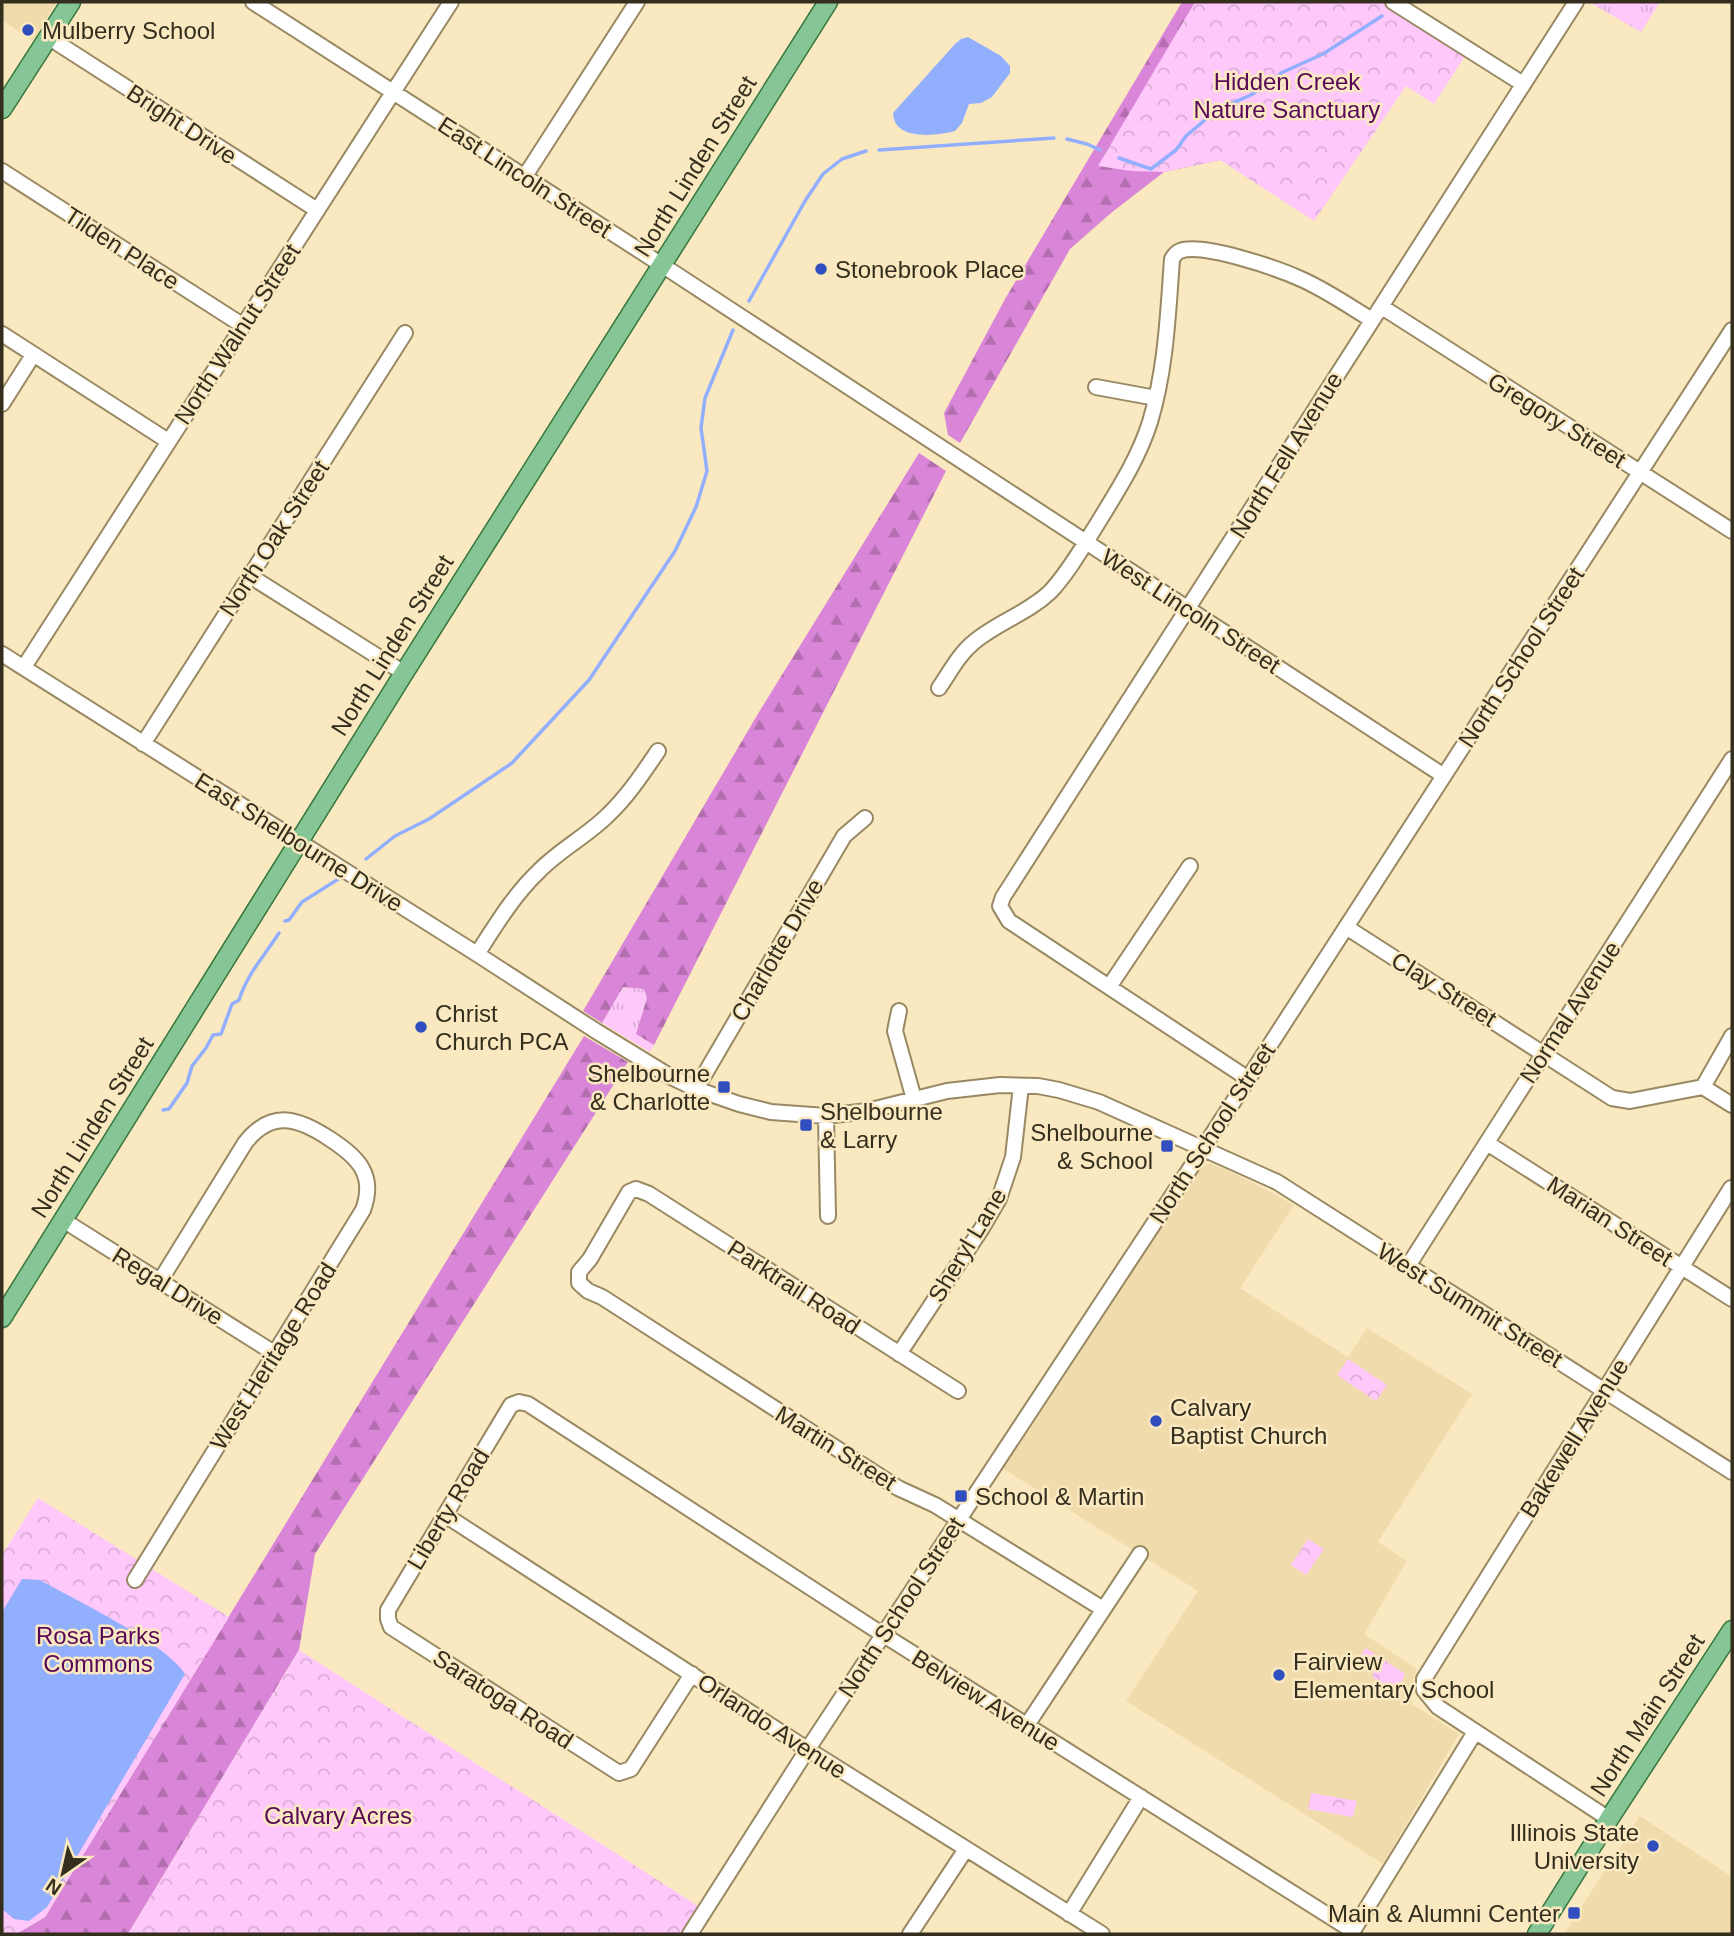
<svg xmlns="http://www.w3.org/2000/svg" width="1734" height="1936" font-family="Helvetica,sans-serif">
<defs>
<pattern id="grass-tufts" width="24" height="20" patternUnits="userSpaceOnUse" patternTransform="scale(1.75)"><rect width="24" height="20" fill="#fec8fb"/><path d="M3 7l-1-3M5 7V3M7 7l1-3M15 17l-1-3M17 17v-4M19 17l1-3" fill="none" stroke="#daacd7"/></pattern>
<pattern id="forest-firs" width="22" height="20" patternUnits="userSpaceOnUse" patternTransform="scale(1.75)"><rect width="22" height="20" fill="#da86d8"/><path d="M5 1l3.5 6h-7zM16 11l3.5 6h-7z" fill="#b26eaf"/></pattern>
<pattern id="park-crowns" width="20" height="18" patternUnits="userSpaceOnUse" patternTransform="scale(1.75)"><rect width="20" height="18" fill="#fec8fb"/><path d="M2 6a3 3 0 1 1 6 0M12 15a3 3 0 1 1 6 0" fill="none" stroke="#daacd7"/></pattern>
</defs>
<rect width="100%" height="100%" fill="#fae9c0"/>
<!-- built -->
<path fill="#f0dbac" d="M2 2H57L33 41 2 20Z
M1207 1164H1213L1244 1178 1294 1205 1240 1288 1348 1357 1367 1328 1472 1394 1378 1542 1407 1561 1364 1634 1417 1669 1413 1681 1412 1704 1459 1734 1383 1864 1126 1701 1198 1591 1002 1468 1198 1171Z
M1640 1816 1732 1877V1934H1564Z"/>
<!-- grass -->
<path fill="url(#grass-tufts)" d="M1589 2H1660L1641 32Z
M623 987 644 989 647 998 636 1034 654 1045 650 1052 602 1023Z"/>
<!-- forest -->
<path fill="url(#forest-firs)" d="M1182 2H1317L1220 160 1164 172 1111 213 1070 249 960 443 948 435 944 413 1005 299Z
M919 453 946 471 654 1045 636 1034 647 998 644 989 623 987 602 1023 583 1011 759 712Z
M584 1036 628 1062 315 1554 299 1650 128 1934H16L45 1917Z"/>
<!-- park -->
<path fill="url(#park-crowns)" d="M1195 2H1381L1465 56 1434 104 1406 86 1314 221 1220 160 1164 172 1132 171 1098 166Z
M1348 1359 1387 1385 1376 1401 1337 1375Z
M38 1498 229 1617 45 1917 16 1934H2V1555Z
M1308 1539 1324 1549 1306 1575 1291 1565Z
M1366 1648 1405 1674 1397 1692 1372 1677 1374 1673 1356 1661Z
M299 1650 698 1906 680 1934H128Z
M1311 1793 1357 1801 1353 1817 1308 1809Z"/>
<!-- water -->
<path fill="#92affe" d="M968 37 1001 56 1010 66V73L992 97 981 103 969 104 962 123 955 131C935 136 894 141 893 113L955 44 961 39Z
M22 1579 40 1580C75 1600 166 1643 185 1674L47 1907 29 1921 14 1919 2 1909V1612Z"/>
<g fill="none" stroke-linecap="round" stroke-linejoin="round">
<!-- stream -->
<path stroke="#92affe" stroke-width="3.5" d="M1067 139 1087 144 1100 150
M879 150 1054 138
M1119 158 1151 169 1176 150 1186 136 1218 109 1251 95 1283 72 1323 54 1382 16
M749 301 805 201 823 174 842 159 866 151
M366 859 395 836 429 819 512 763 589 680 675 551 696 507 707 471 701 428 705 398 733 330
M285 921 289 920 302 902 340 878
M163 1110 169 1109 187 1083 192 1066 206 1048 213 1035 221 1034 232 1004 239 1000C247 974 265 955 279 933"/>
<defs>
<path id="minor" d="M253 2 662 265 1444 776
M1393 2 1523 84
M48 37 317 210
M2 171 242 325
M525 176 637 2
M1382 307 1732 531
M2 334 168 441
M1096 387 1156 398
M2 404 33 355
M250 576 404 673
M2 654 477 954 596 1031 671 1077 696 1089 739 1104 771 1112 826 1116 867 1111 947 1091 1000 1085 1038 1086 1059 1090 1099 1102 1277 1182 1732 1472
M24 667 451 2
M939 688C950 672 959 654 974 642 998 622 1028 613 1050 592 1068 573 1082 548 1096 526 1116 493 1138 460 1150 422 1166 369 1168 314 1172 259 1175 255 1175 253 1180 251 1202 242 1279 269 1301 279 1326 290 1349 306 1372 320
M143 744 405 333
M1346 927 1612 1098 1630 1101 1703 1087 1732 1105
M477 954C496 925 513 896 538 872 559 850 587 836 608 815 628 796 643 773 658 751
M1109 987 1190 866
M899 1011 895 1031 914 1099
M1247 1078 1009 921 1000 906 1003 897 1576 2
M1703 1087 1732 1036
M696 1089 844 836 865 818
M826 1116 828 1216
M1487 1143 1732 1299
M63 1220 274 1353
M1408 1266 1732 759
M899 1354 982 1228 999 1199 1013 1157 1021 1086
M958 1391 649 1194 636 1189 629 1192 590 1259 579 1272V1283L588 1291 602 1297 898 1488 935 1505 1103 1609
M445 1515 796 1742 1102 1934
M135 1580 363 1210C376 1175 358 1157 330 1139 300 1119 272 1108 245 1143L160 1281
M692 1674 631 1769 619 1773 391 1627 388 1619V1610L511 1405 519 1402 528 1404 871 1627 1353 1931
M1027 1725 1140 1554
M1609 1819 1438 1707 1424 1690V1679L1731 1188
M1069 1914 1141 1797
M690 1934 802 1758 1195 1161 1732 330
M910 1934 966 1849
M1351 1934 1475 1732"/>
<path id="major" d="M2 109 71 2
M2 1318 404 673 828 2
M1537 1934 1609 1819 1732 1630"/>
</defs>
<!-- minor casing -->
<use href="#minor" stroke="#988963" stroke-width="18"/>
<!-- major casing -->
<use href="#major" stroke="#35773d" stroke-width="21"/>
<!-- minor -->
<use href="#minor" stroke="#fff" stroke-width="14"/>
<!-- major -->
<use href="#major" stroke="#86c595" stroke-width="18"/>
</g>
<!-- markers -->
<g fill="#314ebf" stroke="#fae9c0" stroke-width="2.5">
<circle cx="28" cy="30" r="7"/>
<circle cx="821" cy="269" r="7"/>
<circle cx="421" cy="1027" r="7"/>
<rect x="717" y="1080" width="14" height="14" rx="3.5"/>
<rect x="799" y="1118" width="14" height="14" rx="3.5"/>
<rect x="1160" y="1139" width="14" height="14" rx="3.5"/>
<circle cx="1156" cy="1421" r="7"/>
<rect x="954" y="1489" width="14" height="14" rx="3.5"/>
<circle cx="1279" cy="1675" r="7"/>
<circle cx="1653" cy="1846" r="7"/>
<rect x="1567" y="1906" width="14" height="14" rx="3.5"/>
</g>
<g text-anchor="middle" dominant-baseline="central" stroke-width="5" stroke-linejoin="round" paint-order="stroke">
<!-- poi labels -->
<g font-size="24" fill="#342e1e" stroke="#fae9c0" text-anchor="start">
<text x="42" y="30">Mulberry School</text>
<text x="835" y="269">Stonebrook Place</text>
<text x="435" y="1013">Christ<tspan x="435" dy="28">Church PCA</tspan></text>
<text x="710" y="1073" text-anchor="end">Shelbourne<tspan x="710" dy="28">&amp; Charlotte</tspan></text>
<text x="820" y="1111">Shelbourne<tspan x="820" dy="28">&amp; Larry</tspan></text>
<text x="1153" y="1132" text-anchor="end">Shelbourne<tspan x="1153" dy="28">&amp; School</tspan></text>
<text x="1170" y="1407">Calvary<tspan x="1170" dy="28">Baptist Church</tspan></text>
<text x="975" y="1496">School &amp; Martin</text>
<text x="1293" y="1661">Fairview<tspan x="1293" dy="28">Elementary School</tspan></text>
<text x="1639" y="1832" text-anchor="end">Illinois State<tspan x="1639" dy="28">University</tspan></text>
<text x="1560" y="1913" text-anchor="end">Main &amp; Alumni Center</text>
</g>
<!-- park labels -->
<g font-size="24" fill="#580858" stroke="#fae9c0">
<text x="1287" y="81">Hidden Creek<tspan x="1287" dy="28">Nature Sanctuary</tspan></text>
<text x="98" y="1635">Rosa Parks<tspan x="98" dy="28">Commons</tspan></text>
<text x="338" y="1815">Calvary Acres</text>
</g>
<!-- street labels -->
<g font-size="24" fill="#342e1e" stroke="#fae9c0">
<text transform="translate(182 124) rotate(33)">Bright Drive</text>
<text transform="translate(695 166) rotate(-58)">North Linden Street</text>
<text transform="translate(525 177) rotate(33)">East Lincoln Street</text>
<text transform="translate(122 248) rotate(33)">Tilden Place</text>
<text transform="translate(237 334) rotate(-57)">North Walnut Street</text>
<text transform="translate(1557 420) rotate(32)">Gregory Street</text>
<text transform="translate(1286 455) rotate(-58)">North Fell Avenue</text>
<text transform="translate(274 538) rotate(-57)">North Oak Street</text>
<text transform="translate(1191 611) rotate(33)">West Lincoln Street</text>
<text transform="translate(392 645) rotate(-58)">North Linden Street</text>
<text transform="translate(1521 657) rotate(-57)">North School Street</text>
<text transform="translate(299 842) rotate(32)">East Shelbourne Drive</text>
<text transform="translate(777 950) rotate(-60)">Charlotte Drive</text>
<text transform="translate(1444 989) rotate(32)">Clay Street</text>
<text transform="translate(1570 1012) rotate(-57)">Normal Avenue</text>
<text transform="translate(92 1127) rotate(-58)">North Linden Street</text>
<text transform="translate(1212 1133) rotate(-57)">North School Street</text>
<text transform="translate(1610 1221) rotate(33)">Marian Street</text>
<text transform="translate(967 1245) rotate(-59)">Sheryl Lane</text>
<text transform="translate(168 1286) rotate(32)">Regal Drive</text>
<text transform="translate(794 1287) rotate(33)">Parktrail Road</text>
<text transform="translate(1470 1305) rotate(32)">West Summit Street</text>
<text transform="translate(273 1356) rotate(-58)">West Heritage Road</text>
<text transform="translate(1574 1438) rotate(-58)">Bakewell Avenue</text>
<text transform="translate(836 1448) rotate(32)">Martin Street</text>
<text transform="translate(448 1509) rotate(-59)">Liberty Road</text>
<text transform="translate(901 1607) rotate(-57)">North School Street</text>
<text transform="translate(503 1699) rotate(33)">Saratoga Road</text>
<text transform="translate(986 1700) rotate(32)">Belview Avenue</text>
<text transform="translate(1647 1715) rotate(-57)">North Main Street</text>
<text transform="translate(772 1726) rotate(33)">Orlando Avenue</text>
</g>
</g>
<!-- border -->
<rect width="1734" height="1936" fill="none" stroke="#342e1e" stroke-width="7"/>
<!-- north arrow -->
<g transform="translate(63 1873) rotate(214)" stroke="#fae9c0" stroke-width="5" paint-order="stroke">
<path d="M0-5L12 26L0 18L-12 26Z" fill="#342e1e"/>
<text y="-10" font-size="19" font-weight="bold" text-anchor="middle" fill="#342e1e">N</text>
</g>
</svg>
